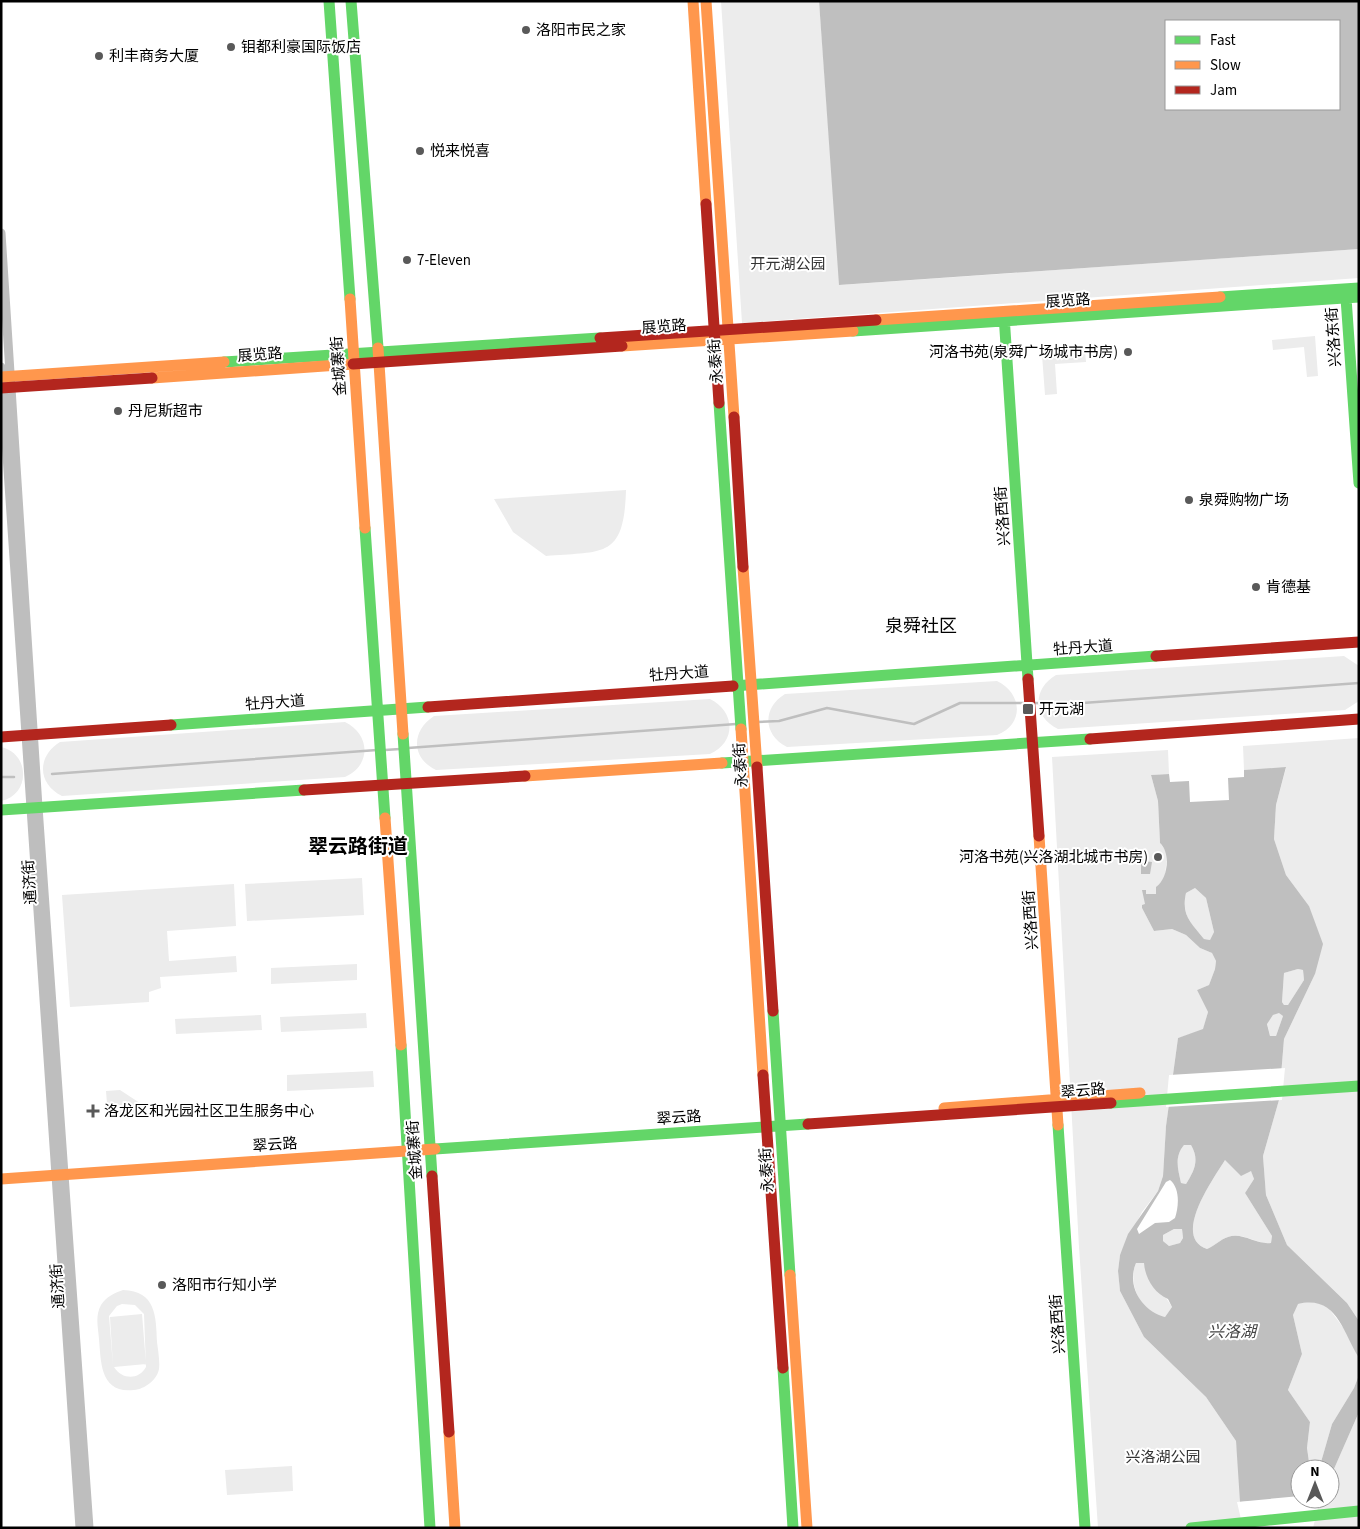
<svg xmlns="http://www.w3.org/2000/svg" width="1360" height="1529" font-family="'Source Sans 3','Noto Sans SC',sans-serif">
<rect width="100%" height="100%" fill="#fff"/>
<!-- green -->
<path fill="#ececec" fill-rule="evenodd" d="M721 1H819L840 285 1359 249V278L742 323Z
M1315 336 1318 376 1307 377 1304 347 1273 350 1272 340Z
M1085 351 1086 362 1055 364 1057 394 1045 395 1042 355Z
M626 490C624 559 604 551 546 556L513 532 494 499Z
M1344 656 1359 666V701L1345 710 1058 729C1033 717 1032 689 1056 675Z
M997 681C1022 693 1025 724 997 735L787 747C763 735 762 708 785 694Z
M710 699C735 711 737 742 710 754L436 770C411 758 411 731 434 716Z
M345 722C370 734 372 765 345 777L62 796C37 784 37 756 60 742Z
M1359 738V1321L1347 1303 1287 1245 1266 1195 1263 1156 1279 1100 1284 1039 1315 974 1309 906 1286 875 1274 839 1276 805 1286 768 1244 770 1243 746Z
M1 747C30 753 31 795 1 801Z
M1168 750 1169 774 1151 775 1158 801 1160 843 1167 852 1165 878 1156 894H1145V905L1142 908 1154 931 1172 929 1186 935 1200 948 1212 953 1216 961 1215 969 1209 985 1197 990 1208 1012 1203 1030 1178 1038 1166 1126 1163 1176 1158 1191 1142 1212 1120 1255 1118 1271 1120 1291 1144 1337 1206 1397 1236 1441 1245 1528H1098L1079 1247 1052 757Z
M362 878 364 915 247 921 245 884Z
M234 884 236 926 167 931 169 961 236 956 237 972 160 977 161 988 149 992V1002L70 1007 62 895Z
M1195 888 1206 898 1214 932 1210 940 1204 939C1191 922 1181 916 1186 893Z
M357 964V980L271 984V968Z
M1298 969 1303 970 1304 980 1288 1005H1284L1282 1002 1284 973Z
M1279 1012 1283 1016 1276 1036H1270L1267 1023 1273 1015Z
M366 1013 367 1028 281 1032 280 1017Z
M261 1015 262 1030 176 1034 175 1019Z
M373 1071 374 1087 287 1091V1075Z
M120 1090 146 1107 147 1114 108 1116 106 1091Z
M1184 1145H1191C1200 1160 1194 1171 1186 1184L1181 1183C1178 1169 1174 1157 1184 1145Z
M1225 1160 1251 1170 1254 1179 1245 1193 1272 1236 1271 1244C1256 1244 1243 1232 1228 1237 1221 1239 1214 1246 1207 1249 1171 1237 1214 1178 1225 1160Z
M1174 1229H1182L1183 1238 1180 1243 1169 1246 1163 1241V1235Z
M1136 1263H1144L1172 1307 1165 1317C1161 1316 1154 1315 1150 1312 1136 1300 1129 1279 1136 1263Z
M123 1290C156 1291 156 1316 157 1342 158 1350 160 1361 159 1369 157 1380 145 1389 134 1390 100 1394 101 1362 99 1339 98 1327 95 1316 101 1305 106 1297 114 1293 123 1290ZM122 1304 135 1305 144 1314 146 1367C139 1380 122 1380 114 1367L146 1364 142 1314 110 1317 113 1366 109 1316 117 1306Z
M1312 1301 1327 1306 1345 1330 1359 1358V1375L1354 1388 1332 1424 1319 1469H1310L1307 1448 1310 1422 1288 1390 1302 1354 1293 1315 1297 1304Z
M1359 1412V1528H1310L1318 1499H1330V1478Z
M292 1466 293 1491 227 1495 225 1470Z"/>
<!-- water -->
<path fill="#bfbfbf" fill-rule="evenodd" d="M819 1H1359V249L839 285ZM1166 21H1339V109H1166Z
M1286 767 1276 805 1274 839 1286 875 1309 906 1323 944 1315 974 1284 1039 1279 1100 1263 1156 1266 1195 1287 1245 1347 1303 1359 1321V1358C1342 1331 1337 1295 1298 1304L1293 1315 1302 1354 1288 1390 1310 1422 1307 1448 1310 1469H1300V1499L1240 1502 1236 1441 1206 1397 1144 1337 1120 1291 1118 1271 1120 1255 1128 1234 1158 1191 1163 1176 1166 1126 1178 1038 1203 1029 1208 1012 1197 990 1209 985 1215 969 1216 961 1212 953 1200 948 1186 935 1172 929 1154 931 1142 908V905L1145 904 1142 890H1146V894H1156V887C1168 879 1171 853 1160 843L1158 801 1151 775 1169 774 1170 782 1189 781 1190 802 1229 800 1228 778 1244 777V770ZM1195 888 1206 898 1214 932 1210 940 1204 939C1191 922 1181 916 1186 893ZM1298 969 1303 970 1304 980 1288 1005H1284L1282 1002 1284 973ZM1279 1013 1283 1016 1276 1036H1270L1267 1024 1273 1015ZM1184 1145H1191C1200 1160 1194 1171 1186 1184L1181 1183C1178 1169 1174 1157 1184 1145ZM1225 1160 1241 1176 1251 1171 1254 1179 1245 1193 1272 1236 1271 1243C1256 1245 1243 1232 1228 1237 1221 1239 1214 1246 1207 1249 1171 1237 1214 1178 1225 1160ZM1170 1180C1180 1188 1179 1206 1175 1218L1169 1222 1155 1223 1139 1234 1137 1229 1166 1182ZM1174 1229H1182L1183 1238 1180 1243 1169 1246 1163 1241V1235ZM1136 1263H1144C1145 1278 1154 1293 1168 1299L1172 1307 1165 1317C1142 1311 1126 1286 1136 1263Z
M1144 861 1152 862 1150 874H1141V863H1144Z
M1359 1375V1412L1330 1478V1469H1319L1332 1424 1354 1388Z"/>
<!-- pier -->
<path fill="#fff" d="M1285 1068 1282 1100 1166 1107 1169 1075Z
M1300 1496V1499H1320L1313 1528H1243L1237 1502Z"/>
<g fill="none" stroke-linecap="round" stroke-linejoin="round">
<!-- stream -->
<path stroke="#bfbfbf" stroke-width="2.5" d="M1034 703 1069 704 1359 683
M757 722 779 721 827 708 914 724 960 703H1026
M408 748 736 724
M385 750 400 749
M52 774 377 750
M1 777H14"/>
<!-- street -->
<path stroke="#bebebe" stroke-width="9" d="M1 233 38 807 89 1528
M1 367 80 1528"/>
<!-- fast -->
<path stroke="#63d668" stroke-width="11" d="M329 1 350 299
M351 1 378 348
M1348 291 1346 298 1359 483
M1220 297 1359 288
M1004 315 1028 679
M853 331 1359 297
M224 362 600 338
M719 403 741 729
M365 528 385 818
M733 686 1156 656
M171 725 428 707
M403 734 432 1176
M722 763 1090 739
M1 810 304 790
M773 1011 790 1275
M401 1045 430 1528
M1111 1103 1359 1086
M1058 1125 1085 1528
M435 1149 808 1124
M783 1368 793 1528
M1191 1528 1359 1511"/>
<!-- slow -->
<path stroke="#ff974d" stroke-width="11" d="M693 1 706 204
M706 1 734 417
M350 299 365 528
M876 320 1220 297
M622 346 853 331
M378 348 403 734
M1 377 224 362
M152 378 353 364
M743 567 757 767
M741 729 763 1075
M525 776 722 763
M385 818 401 1045
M1039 836 1058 1125
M944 1108 1140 1093
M1 1179 435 1149
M790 1275 807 1528
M449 1432 455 1528"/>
<!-- jam -->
<path stroke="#b3261e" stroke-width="11" d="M706 204 719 403
M600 338 876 320
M353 364 622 346
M1 388 152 378
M734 417 743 567
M1156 656 1359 642
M1028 679 1039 836
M428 707 733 686
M1 737 171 725
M1090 739 1359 719
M757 767 773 1011
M304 790 525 776
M763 1075 783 1368
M808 1124 1111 1103
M432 1176 449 1432"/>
</g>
<!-- markers -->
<g fill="#595959" stroke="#fff" stroke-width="2">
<circle cx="526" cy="30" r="5"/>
<circle cx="231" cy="47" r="5"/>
<circle cx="99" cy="56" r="5"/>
<circle cx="420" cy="151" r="5"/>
<circle cx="407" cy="260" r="5"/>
<circle cx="1128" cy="352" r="5"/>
<circle cx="118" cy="411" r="5"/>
<circle cx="1189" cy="500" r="5"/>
<circle cx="1256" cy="587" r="5"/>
<rect x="1022" y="703" width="12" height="12" rx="2.5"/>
<circle cx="1158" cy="857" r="5"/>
<path d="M90.5 1103.5h5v5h5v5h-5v5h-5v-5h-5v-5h5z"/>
<circle cx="162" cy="1285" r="5"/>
</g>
<g text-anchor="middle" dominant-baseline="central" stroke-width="4" stroke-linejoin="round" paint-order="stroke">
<!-- poi labels -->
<g font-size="15" fill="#000" stroke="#fff" text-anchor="start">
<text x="536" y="30">洛阳市民之家</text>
<text x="241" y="47">钼都利豪国际饭店</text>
<text x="109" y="56">利丰商务大厦</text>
<text x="430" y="151">悦来悦喜</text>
<text x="417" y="260">7-Eleven</text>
<text x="1118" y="352" text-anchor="end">河洛书苑(泉舜广场城市书房)</text>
<text x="128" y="411">丹尼斯超市</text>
<text x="1199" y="500">泉舜购物广场</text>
<text x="1266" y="587">肯德基</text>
<text x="1039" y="709">开元湖</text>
<text x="1148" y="857" text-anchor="end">河洛书苑(兴洛湖北城市书房)</text>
<text x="104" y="1111">洛龙区和光园社区卫生服务中心</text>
<text x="172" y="1285">洛阳市行知小学</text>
</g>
<!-- park labels -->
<g font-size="15" fill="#333" stroke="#fff">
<text x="788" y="264">开元湖公园</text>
<text x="1163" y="1457">兴洛湖公园</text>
</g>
<!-- street labels -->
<g font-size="15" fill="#000" stroke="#fff">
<text transform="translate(1068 301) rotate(-4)">展览路</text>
<text transform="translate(664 327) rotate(-4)">展览路</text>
<text transform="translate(1334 337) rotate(-94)">兴洛东街</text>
<text transform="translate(260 355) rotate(-4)">展览路</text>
<text transform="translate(716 361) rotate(-94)">永泰街</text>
<text transform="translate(339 366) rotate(-94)">金城寨街</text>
<text transform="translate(1003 516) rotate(-94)">兴洛西街</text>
<text transform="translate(1083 648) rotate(-4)">牡丹大道</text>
<text transform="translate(679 674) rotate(-4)">牡丹大道</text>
<text transform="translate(275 703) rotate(-4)">牡丹大道</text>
<text transform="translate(741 765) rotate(-94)">永泰街</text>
<text transform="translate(30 882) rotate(-94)">通济街</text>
<text transform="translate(1031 920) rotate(-94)">兴洛西街</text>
<text transform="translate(1083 1091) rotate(-5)">翠云路</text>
<text transform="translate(679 1118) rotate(-4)">翠云路</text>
<text transform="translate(275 1145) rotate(-4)">翠云路</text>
<text transform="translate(415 1150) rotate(-94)">金城寨街</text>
<text transform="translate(767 1170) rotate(-94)">永泰街</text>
<text transform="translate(58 1286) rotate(-94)">通济街</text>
<text transform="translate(1058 1324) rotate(-94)">兴洛西街</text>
</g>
<!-- water labels -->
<g font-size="16" font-style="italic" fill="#444" stroke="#fff">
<text x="1232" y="1332">兴洛湖</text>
</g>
<!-- quarter labels -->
<g font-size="18" fill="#000" stroke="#fff">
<text x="921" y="626">泉舜社区</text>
</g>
<!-- district labels -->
<g font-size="20" font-weight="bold" fill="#000" stroke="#fff">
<text x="358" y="847">翠云路街道</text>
</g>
</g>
<!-- border -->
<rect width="1360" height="1529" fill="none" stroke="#000000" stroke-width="5"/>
<!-- legend -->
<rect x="1165" y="20" width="175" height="90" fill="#ffffff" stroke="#999999"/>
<rect x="1175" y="36" width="25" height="8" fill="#63d668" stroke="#999999"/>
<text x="1210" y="45" font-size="15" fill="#000000">Fast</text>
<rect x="1175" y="61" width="25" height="8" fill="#ff974d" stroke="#999999"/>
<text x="1210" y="70" font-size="15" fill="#000000">Slow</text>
<rect x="1175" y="86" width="25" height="8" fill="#b3261e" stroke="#999999"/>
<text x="1210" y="95" font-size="15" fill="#000000">Jam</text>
<!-- north arrow -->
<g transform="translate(1315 1484)"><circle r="24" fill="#ffffff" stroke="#999999"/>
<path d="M0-4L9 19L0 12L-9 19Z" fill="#595959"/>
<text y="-8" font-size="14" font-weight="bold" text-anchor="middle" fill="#000000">N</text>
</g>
</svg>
